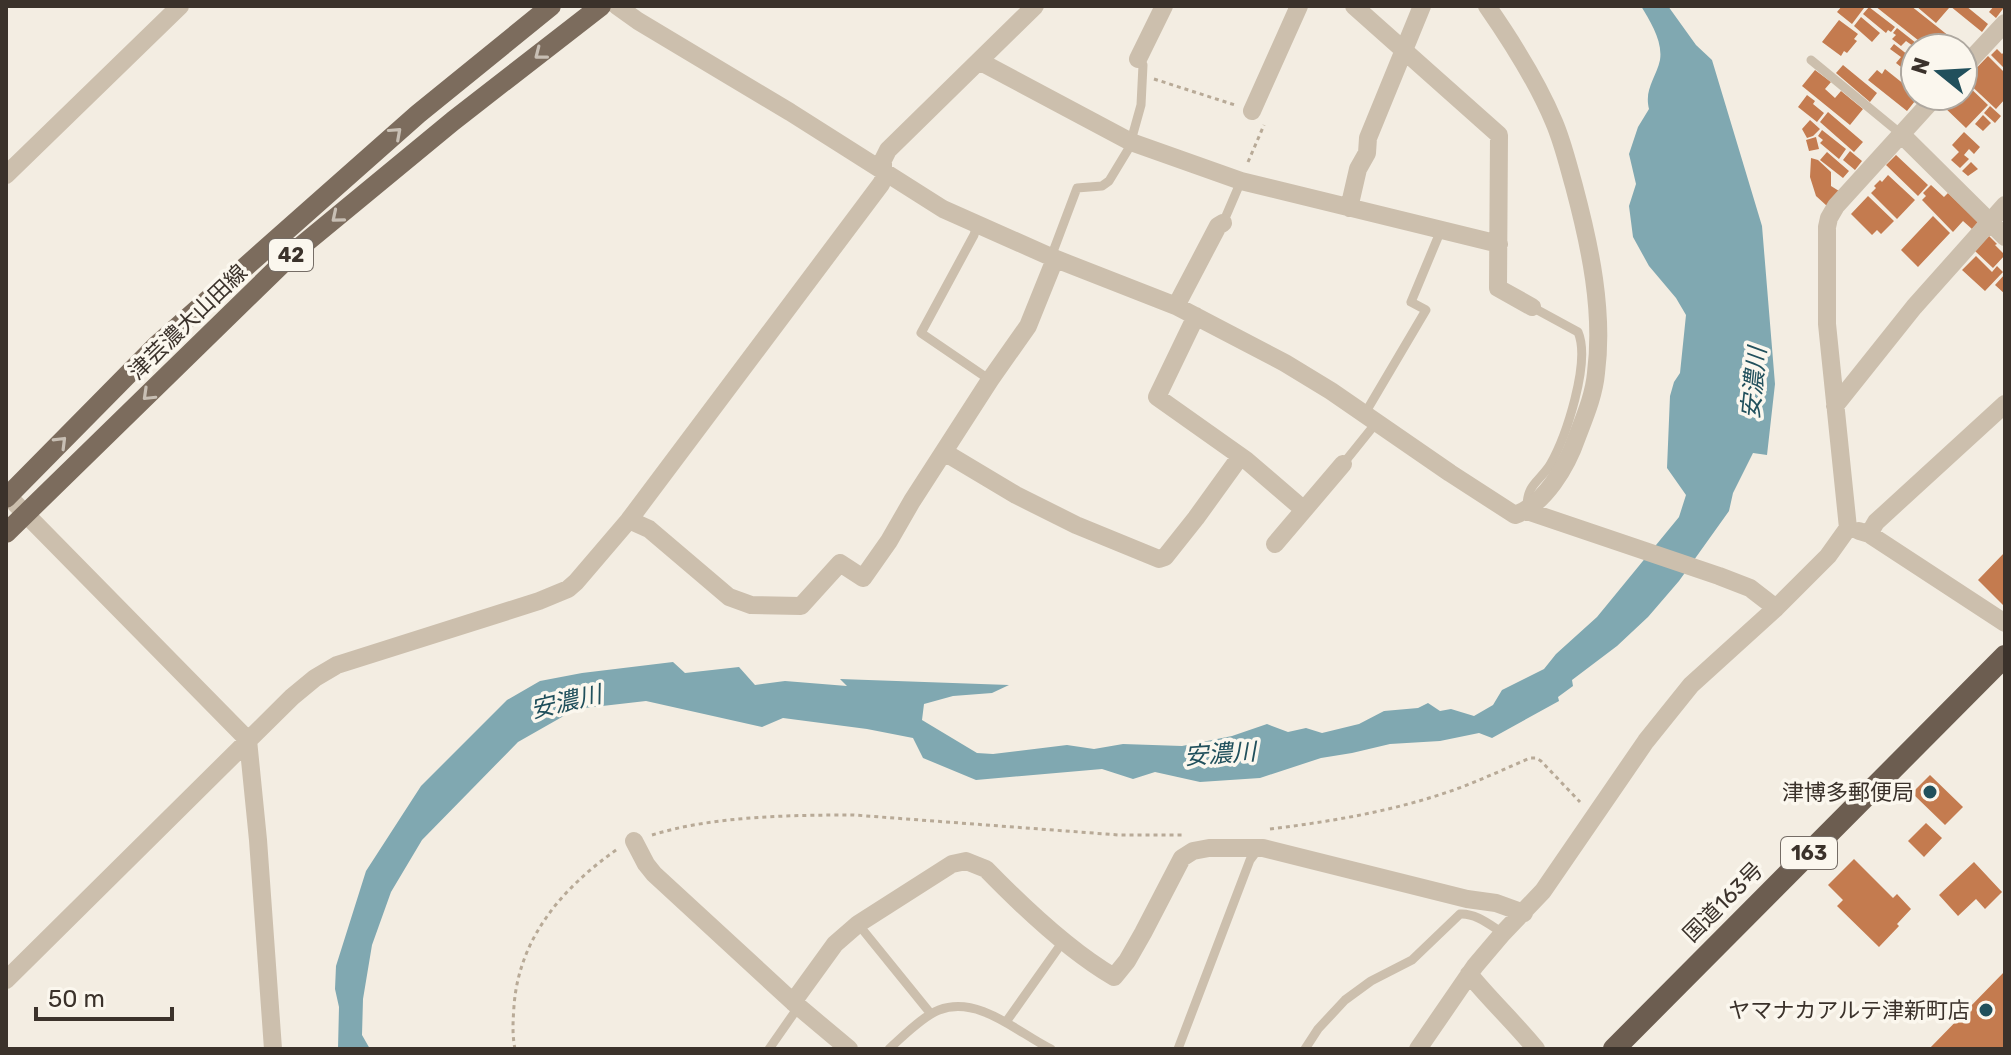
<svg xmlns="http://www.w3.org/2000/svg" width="2011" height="1055" font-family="Rubik,'Noto Sans JP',sans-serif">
<rect width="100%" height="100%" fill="#f3ede2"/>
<!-- water -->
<path fill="#80a8b1" d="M1641 6H1668L1696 45 1712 60 1762 226 1775 384 1767 455 1753 453 1733 493 1729 511 1679 581 1648 617 1617 646 1572 680 1573 686 1558 697 1559 701 1492 738 1479 733 1440 741 1390 744 1352 753 1321 758 1260 778 1200 782 1155 772 1133 779 1102 769 976 780 923 758 913 738 867 729 783 718 762 727 646 701 576 709 518 742 422 840 391 892 372 945 363 999 362 1035 370 1049H338L339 1007 335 989 336 966 366 871 421 786 507 700 540 681 582 673 673 662 685 673 739 667 755 685 785 681 847 686 840 679 1009 685 992 693 953 696 924 704 922 720 977 753 993 754 1067 745 1094 749 1123 744 1182 746 1232 736 1267 724 1288 732 1306 728 1322 733 1359 724 1384 711 1418 708 1428 703 1440 711 1451 709 1474 716 1493 705 1502 690 1544 669 1556 654 1597 617 1679 517 1686 495 1667 468 1670 396 1674 382 1680 373 1686 315 1676 298 1649 266 1633 237 1629 206 1636 184 1629 154 1638 127 1649 109C1644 89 1656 78 1660 60 1663 41 1650 21 1641 6Z"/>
<!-- building -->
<path fill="#c47b4f" d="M1842 6H1862L1864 8 1852 24 1837 12Z
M1875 6H1911L1959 44 1956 48H1928Z
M1916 6H1946L1949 8 1936 23Z
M1950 6H1966L1988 24 1982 32Z
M1994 6H2005L1996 18 1989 12Z
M1869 7 1895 27 1891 32 1888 30 1886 33 1863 14Z
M1861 17 1880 33 1872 42 1854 26Z
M1839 20 1858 34 1854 39 1857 41 1847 53 1844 51 1841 56 1822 42Z
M1897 28 1916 43 1913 46 1906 41 1901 46 1892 39 1896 35 1893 33Z
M1894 44 1908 55 1917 44 1922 48H1915V78L1896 63 1901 57 1890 49Z
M1997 49 2002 54 2005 51V69L1991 55Z
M1988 56 2005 73V99L1996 109 1965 80Z
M1843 65 1877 93 1870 102 1836 73Z
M1885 69 1915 93V96H1919L1907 111 1868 80 1877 70 1882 74Z
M1815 70 1831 82 1825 89 1835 98 1841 91 1863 109 1850 125 1802 86Z
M1963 81 1988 105 1966 128 1942 105 1950 96H1963Z
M1807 95 1815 101 1813 104 1824 113 1817 122 1798 107Z
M1990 106 2001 116 1995 123 1984 113Z
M1828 112 1863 142 1854 152 1820 122Z
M1983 115 1991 123 1983 131 1975 124Z
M1810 120 1820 129 1813 136 1807 138 1802 129Z
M1822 130 1846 149 1839 159 1820 143 1823 140 1818 136Z
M1964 132 1980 147 1974 154 1969 149 1964 155 1969 159 1960 168 1951 160 1959 152 1952 145Z
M1816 137 1819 149 1809 151 1806 140Z
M1850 151 1862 161 1855 170 1843 160Z
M1827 152 1849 171 1843 178 1820 160Z
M1896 155 1928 185 1918 196 1886 165Z
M1811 158 1818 160 1831 172V186L1839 191 1827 206 1816 196 1810 177Z
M1971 162 1978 169 1968 176 1962 171Z
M1888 175 1915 200 1897 219 1871 193 1876 188 1874 186 1880 180 1882 182Z
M1931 185 1944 197 1948 193 1978 222 1972 229 1963 221 1953 232 1922 200 1926 196 1923 193Z
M1868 196 1894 221 1881 234 1877 230 1872 235 1851 214Z
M1933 216 1950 233 1918 267 1901 250Z
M1989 236 1997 244 1995 245 2005 255 1993 268 1975 251Z
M1976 256 1992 272 1997 266 2003 272 1985 291 1962 270Z
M2005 274V294L1995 285Z
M2005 552V607L1978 580Z
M1930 775 1963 807 1945 825 1912 793Z
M1926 823 1942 838 1924 857 1908 841Z
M1854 859 1893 898 1897 894 1911 909 1897 924 1899 926 1879 947 1837 906 1843 900 1828 885Z
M1974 862 2002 892 1985 909 1976 899 1958 916 1939 895Z
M2005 971V1049H1929Z"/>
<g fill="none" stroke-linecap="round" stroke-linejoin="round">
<!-- path -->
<path stroke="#b8aa97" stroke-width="3" stroke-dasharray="4 4" stroke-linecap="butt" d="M1154 79 1235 105
M1248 162 1264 125
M1270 829C1335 821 1400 810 1462 787 1485 778 1507 768 1530 758H1536L1541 761 1580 802
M652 835C713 816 790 815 854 815L1119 835H1182
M515 1049C512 1034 513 1021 514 1006 519 937 564 886 619 848"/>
<!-- service -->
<path stroke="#ccbfad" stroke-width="9" d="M1811 60 1901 134
M1223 223 1241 181
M977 225 974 235 921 333 990 380
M1051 257 1077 188 1102 186 1109 181 1129 148 1141 105 1143 65 1138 59
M1364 415 1426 310 1411 302 1441 230
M1343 464 1376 423
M1527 507C1527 484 1539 482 1550 465 1566 437 1591 362 1578 332L1532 307
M858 924 931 1014
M1006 1022 1064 940
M769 1049 799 1006
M889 1049C902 1037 923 1016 939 1010 979 995 1018 1033 1051 1049
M1178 1049 1250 860 1259 848
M1305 1049 1318 1029 1345 1000 1371 981 1412 960 1460 914C1476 913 1490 925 1503 933"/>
<!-- minor -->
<path stroke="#ccbfad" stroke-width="18" d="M617 6 638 21 790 112 943 209 1051 257 1176 306 1285 363 1331 391 1450 473 1515 515C1545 504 1567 466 1577 437 1585 416 1594 395 1596 373 1604 311 1590 246 1574 186 1568 165 1563 143 1554 122 1537 81 1512 42 1487 6
M1354 6 1499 135 1498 288 1532 307
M1138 59 1164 6
M979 61 1131 142 1241 181 1499 244
M1963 68 2005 23
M1252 111 1299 6
M1901 134 2005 237
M883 172V160L888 150 1035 6
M6 175 180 6
M1349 208 1358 169 1367 153 1368 138 1422 6
M1176 306 1218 226 1223 223
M1196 316 1157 397 1246 460 1303 509
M1835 406 1914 307 2005 205
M944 452 1016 495 1076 525 1159 559 1165 557 1196 518 1240 457
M6 494 248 740 258 840 273 1049
M1527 511 1719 576 1750 588 1776 608
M629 520 649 529 729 597 751 605 801 606 840 563 863 578 889 541 912 501 990 380 1028 326 1055 259
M1859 531 1869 534 2005 623
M1869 534 1876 522 2005 404
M1275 544 1343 464
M634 841 646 864 654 874 793 1002 849 1049
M1469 974C1490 1000 1515 1023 1536 1049
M6 980 292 697 315 678 337 665 539 601 568 589 576 582 629 520 881 184 886 174
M793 1002 835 944 858 924 952 864 966 861 986 869C1021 905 1071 952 1114 977L1127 961 1143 933 1182 858 1193 851 1209 848H1263L1467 899 1496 903 1524 913
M1418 1049 1475 966 1503 933 1543 891 1646 741 1691 685 1776 608 1828 556 1848 528 1827 324V227L1829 218 1836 206 1936 96"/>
<!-- primary -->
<path stroke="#7c6c5d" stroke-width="20" d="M6 498 156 346 418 114 551 6
M6 533 293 253 453 121 601 6"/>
<!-- trunk -->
<path stroke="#6c5d50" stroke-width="22" d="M1614 1049 2005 656"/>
</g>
<!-- one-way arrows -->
<defs><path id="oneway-chevron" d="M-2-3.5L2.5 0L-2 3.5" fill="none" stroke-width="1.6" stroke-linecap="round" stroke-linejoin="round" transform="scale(2)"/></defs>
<g stroke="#c8bfb4">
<use href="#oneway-chevron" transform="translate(540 54) rotate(142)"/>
<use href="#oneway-chevron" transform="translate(396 133) rotate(-42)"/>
<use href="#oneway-chevron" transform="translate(337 217) rotate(140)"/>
<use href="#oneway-chevron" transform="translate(148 395) rotate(136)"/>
<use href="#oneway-chevron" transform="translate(61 442) rotate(-45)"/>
</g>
<!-- markers -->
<g fill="#21505c" stroke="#fbf7ee" stroke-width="3">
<circle cx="1930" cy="792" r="8"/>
<circle cx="1986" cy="1010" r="8"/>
</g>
<g text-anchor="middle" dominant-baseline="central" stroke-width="7" stroke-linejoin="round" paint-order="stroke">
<!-- shield labels -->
<g fill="#fbf7ee" stroke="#756d66" stroke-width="2">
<rect x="269" y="239" width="44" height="32" rx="6"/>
<rect x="1781" y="837" width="56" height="32" rx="6"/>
</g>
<g font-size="20" font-weight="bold" fill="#3b322b">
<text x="291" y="255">42</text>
<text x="1809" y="853">163</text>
</g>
<!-- street labels -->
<g font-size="22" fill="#3b322b" stroke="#fbf7ee">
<text transform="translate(188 322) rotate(-44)">津芸濃大山田線</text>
<text transform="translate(1723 902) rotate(-45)">国道163号</text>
</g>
<!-- poi labels -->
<g font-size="22" fill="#3b322b" stroke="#fbf7ee" text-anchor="end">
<text x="1914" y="792">津博多郵便局</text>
<text x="1970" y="1010">ヤマナカアルテ津新町店</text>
</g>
<!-- water labels -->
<g font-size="24" font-style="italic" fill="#21505c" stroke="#fbf7ee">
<text transform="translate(1754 383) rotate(-84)">安濃川</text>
<text transform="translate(566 702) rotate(-13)">安濃川</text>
<text transform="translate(1220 754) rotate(-4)">安濃川</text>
</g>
</g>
<!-- border -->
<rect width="2011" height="1055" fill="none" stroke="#3b322b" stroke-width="16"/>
<!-- north arrow -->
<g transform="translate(1939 72) rotate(288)"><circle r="38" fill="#fbf7ee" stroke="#aea8a0" stroke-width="2"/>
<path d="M0-6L14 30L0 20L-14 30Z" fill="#21505c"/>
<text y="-12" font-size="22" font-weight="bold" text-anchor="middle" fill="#3b322b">N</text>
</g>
<!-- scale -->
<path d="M36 1007v12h136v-12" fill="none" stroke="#3b322b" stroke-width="4"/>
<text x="48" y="1007" font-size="24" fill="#3b322b" stroke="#fbf7ee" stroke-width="6" paint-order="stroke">50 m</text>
</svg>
